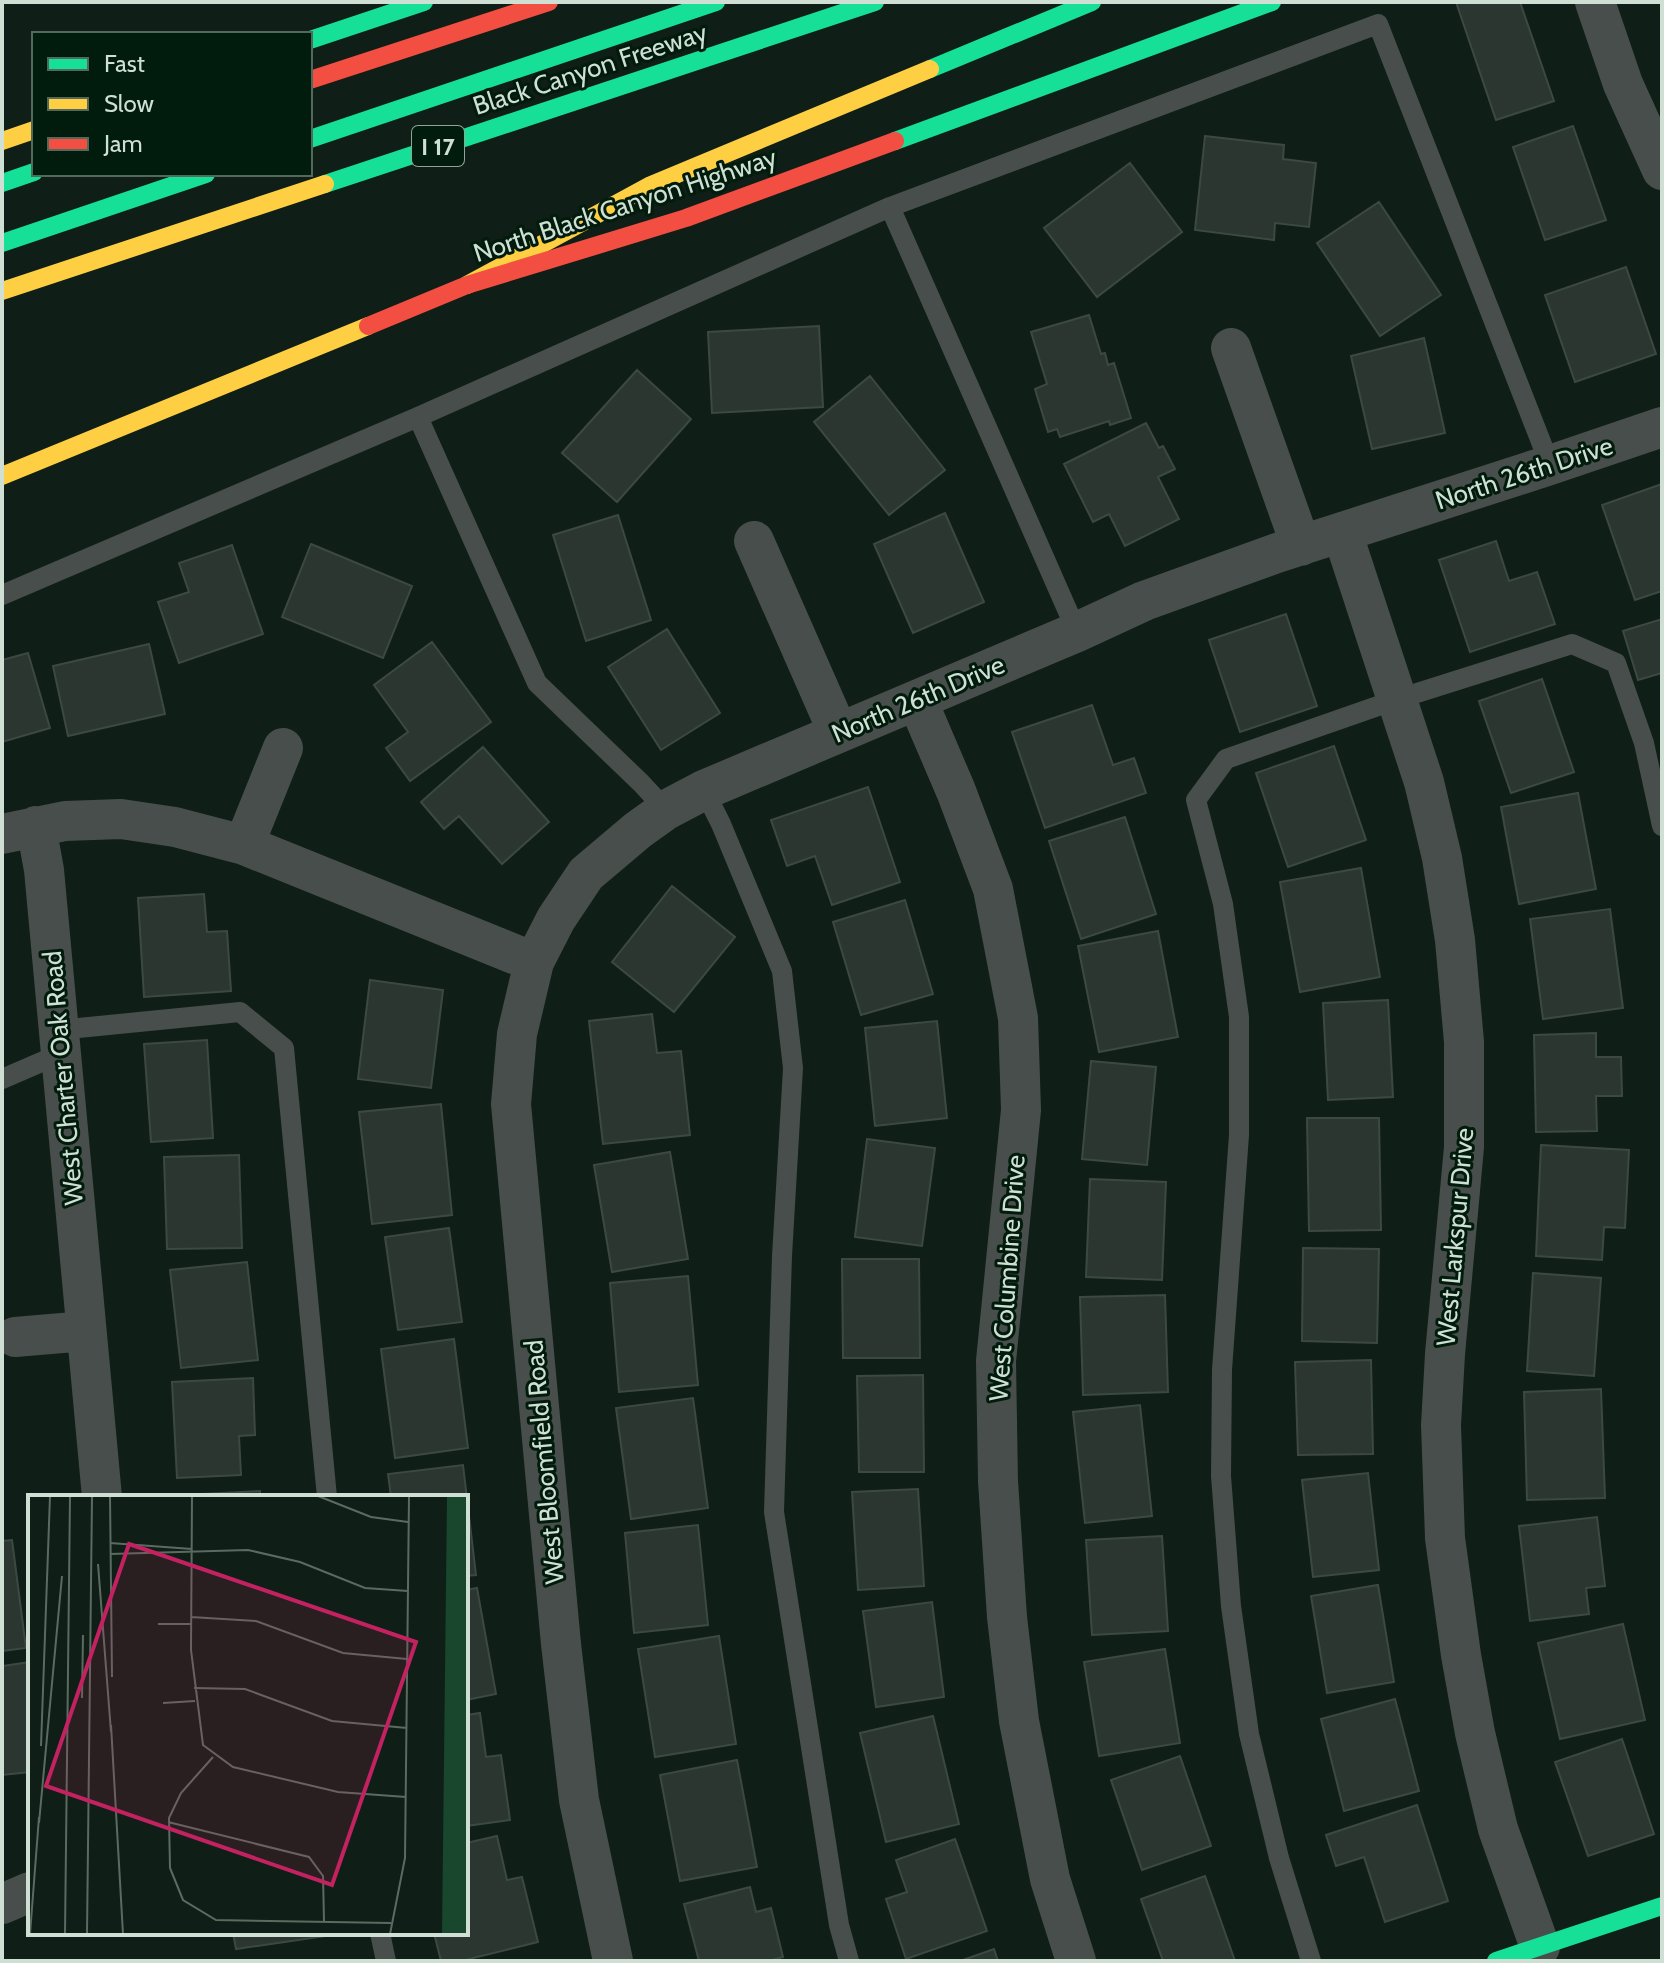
<svg xmlns="http://www.w3.org/2000/svg" width="1664" height="1963" font-family="Cabin,sans-serif">
<rect width="100%" height="100%" fill="#0f1e16"/>
<!-- building -->
<path fill="#2a362f" stroke="#3c4942" stroke-width="2" d="M1456 2H1520L1554 101 1496 120Z
M1573 126 1606 220 1545 240 1513 147Z
M1205 136 1284 145 1283 159 1316 163 1309 227 1275 223 1274 240 1195 230Z
M1130 163 1182 232 1097 297 1044 228Z
M1379 202 1441 295 1380 336 1317 243Z
M1626 267 1656 354 1575 382 1545 295Z
M1089 315 1101 354 1105 353 1108 365 1114 363 1131 418 1110 425 1109 421 1060 437 1057 429 1048 432 1035 389 1047 384 1031 332Z
M819 326 823 407 712 413 708 332Z
M1424 338 1445 433 1372 449 1351 356Z
M637 370 691 419 617 502 562 453Z
M870 376 945 470 889 515 814 422Z
M1146 423 1159 448 1163 446 1175 469 1158 477 1179 519 1125 546 1109 514 1093 522 1064 464Z
M1662 484V591L1635 600 1602 505Z
M945 513 984 602 913 633 874 544Z
M618 515 651 620 586 641 553 535Z
M1496 541 1509 581 1537 572 1555 624 1470 652 1439 560Z
M311 544 412 586 383 658 282 617Z
M232 545 263 634 179 663 158 602 189 592 179 563Z
M1286 614 1317 706 1240 732 1209 640Z
M1662 619V673L1638 680 1623 631Z
M667 629 720 713 661 750 608 667Z
M432 642 491 722 410 781 386 748 408 732 374 685Z
M149 644 165 714 68 736 53 666Z
M28 653 50 728 2 742V660Z
M1542 679 1574 772 1511 793 1479 701Z
M1092 705 1113 765 1134 758 1146 793 1045 828 1012 732Z
M1334 746 1366 840 1288 867 1256 773Z
M483 747 549 822 502 864 459 816 444 829 421 802Z
M868 787 900 882 832 905 815 856 787 866 771 820Z
M1578 793 1596 889 1519 904 1501 807Z
M1125 817 1156 914 1081 939 1049 841Z
M1361 868 1380 977 1300 992 1280 882Z
M672 886 735 937 674 1012 612 962Z
M204 894 207 932 227 931 231 991 144 997 138 898Z
M905 900 933 994 861 1015 833 922Z
M1610 909 1623 1008 1543 1019 1530 919Z
M1158 931 1178 1037 1099 1052 1078 946Z
M370 980 443 990 431 1088 358 1079Z
M1388 1000 1393 1097 1328 1100 1323 1003Z
M652 1014 657 1053 681 1051 690 1135 603 1144 589 1021Z
M937 1021 947 1118 875 1126 865 1028Z
M1596 1033V1057H1621L1622 1096H1596L1597 1131 1536 1132 1534 1035Z
M207 1040 213 1138 151 1142 144 1044Z
M1091 1061 1156 1067 1147 1165 1082 1159Z
M441 1104 452 1215 372 1224 359 1112Z
M1307 1118H1379L1381 1230 1309 1231Z
M867 1139 935 1148 922 1246 855 1237Z
M1541 1145 1629 1150 1625 1228 1604 1227 1602 1260 1536 1256Z
M670 1152 688 1259 612 1272 594 1165Z
M239 1155 242 1248 167 1249 164 1157Z
M1090 1179 1166 1182 1162 1280 1086 1277Z
M449 1228 462 1322 398 1330 385 1237Z
M1303 1248 1379 1249 1377 1343 1302 1341Z
M842 1259H919L920 1358H843Z
M247 1262 258 1360 181 1368 170 1270Z
M1533 1273 1601 1278 1594 1376 1527 1371Z
M688 1276 698 1385 619 1392 610 1283Z
M1165 1295 1168 1392 1083 1395 1080 1297Z
M454 1339 468 1448 395 1458 381 1349Z
M1371 1360 1373 1454 1298 1455 1295 1362Z
M923 1375 924 1472H859L857 1376Z
M253 1378 255 1435 239 1436 241 1475 177 1478 172 1382Z
M1601 1389 1605 1498 1527 1500 1524 1392Z
M693 1398 708 1508 631 1519 616 1408Z
M1140 1405 1152 1516 1085 1523 1073 1412Z
M463 1465 476 1575 466 1576V1497H391L388 1474Z
M1368 1473 1379 1570 1313 1577 1302 1480Z
M918 1489 924 1586 858 1590 852 1492Z
M260 1491V1497H183V1495Z
M1597 1517 1605 1586 1586 1588 1589 1614 1530 1621 1519 1526Z
M698 1525 708 1625 634 1633 625 1533Z
M1162 1536 1168 1631 1092 1635 1086 1540Z
M12 1540 26 1648 2 1651V1541Z
M1378 1585 1394 1682 1327 1693 1311 1596Z
M477 1588 496 1694 466 1700V1590Z
M932 1602 944 1697 876 1707 863 1611Z
M1623 1624 1645 1720 1560 1739 1538 1643Z
M719 1636 736 1744 655 1757 638 1649Z
M1165 1649 1180 1743 1099 1756 1084 1662Z
M30 1662V1772L2 1775V1666Z
M1395 1699 1419 1791 1344 1811 1321 1719Z
M480 1713 486 1757 501 1755 510 1820 466 1826V1715Z
M933 1716 959 1824 886 1842 860 1733Z
M1622 1739 1654 1834 1588 1856 1555 1762Z
M1180 1756 1211 1846 1142 1870 1111 1780Z
M737 1760 757 1867 680 1881 660 1775Z
M1417 1805 1448 1901 1385 1922 1364 1857 1336 1866 1326 1835Z
M497 1836 507 1880 522 1877 538 1942 461 1961H441L434 1933H466V1843Z
M955 1839 987 1931 906 1959 886 1899 907 1892 896 1860Z
M1205 1876 1235 1961H1163L1141 1899Z
M750 1887 756 1912 771 1908 783 1957 768 1961H699L684 1904Z
M233 1933H333V1935L236 1949Z
M994 1949 998 1961H960Z"/>
<g fill="none" stroke-linecap="round" stroke-linejoin="round">
<!-- lane -->
<path stroke="#484e4b" stroke-width="20" d="M890 207 1077 632
M418 417 537 683 641 783 666 810
M2 595 418 417 890 207 1378 24 1550 465
M704 790 721 824 782 971 793 1068 782 1256 774 1512 839 1925 849 1961
M58 1030 240 1012 284 1048 327 1497
M2 1079 60 1054
M380 1933 386 1961
M1311 1961 1279 1858 1249 1734 1231 1606 1221 1476 1222 1370 1239 1135V1017L1223 904 1196 800 1226 759 1398 699 1572 644 1616 663 1644 743 1662 826"/>
<!-- street -->
<path stroke="#484e4b" stroke-width="40" d="M1595 2 1623 84 1662 170
M1231 348 1301 546
M1342 532 1424 782 1442 858 1455 940 1464 1042V1147L1445 1354 1441 1425 1445 1538 1461 1655 1475 1733 1498 1829 1540 1947
M754 541 838 732
M917 700 956 791 993 889 1018 1018 1021 1110 996 1361 998 1481 1007 1617 1019 1721 1050 1879 1076 1961
M36 826 44 870 102 1497
M2 834 65 821 121 819 175 827 244 845 534 962
M244 845 283 748
M15 1337 86 1331
M2 1904 30 1892
M613 1961 579 1800 561 1644 511 1104 517 1034 534 962 556 919 586 874 638 830 666 810 704 790 1077 632 1144 601 1277 553 1550 465 1662 427"/>
<!-- fast -->
<path stroke="#16e098" stroke-width="18" d="M310 40 424 2
M930 69 1092 2
M310 139 716 2
M895 141 1272 2
M2 183 34 172
M325 184 875 2
M2 243 206 174
M1496 1961 1662 1906"/>
<!-- slow -->
<path stroke="#ffcf43" stroke-width="18" d="M2 141 34 130
M467 285 651 185 930 69
M2 291 325 184
M2 476 368 326"/>
<!-- jam -->
<path stroke="#f24e42" stroke-width="18" d="M310 80 549 2
M368 326 467 285 686 218 895 141"/>
</g>
<g text-anchor="middle" dominant-baseline="central" stroke-width="6" stroke-linejoin="round" paint-order="stroke">
<!-- shield labels -->
<rect fill="#011b0c" stroke="#91a498" stroke-width="2" x="412" y="126" width="52" height="40" rx="6"/>
<g font-size="24" font-weight="bold" fill="#cfdfd4">
<text x="438" y="146">I 17</text>
</g>
<!-- street labels -->
<g font-size="26" fill="#cfdfd4" stroke="#011b0c">
<text transform="translate(590 69) rotate(-18)">Black Canyon Freeway</text>
<text transform="translate(625 205) rotate(-18)">North Black Canyon Highway</text>
<text transform="translate(1524 473) rotate(-18)">North 26th Drive</text>
<text transform="translate(918 699) rotate(-23)">North 26th Drive</text>
<text transform="translate(63 1078) rotate(-95)">West Charter Oak Road</text>
<text transform="translate(1455 1237) rotate(-85)">West Larkspur Drive</text>
<text transform="translate(1007 1278) rotate(-86)">West Columbine Drive</text>
<text transform="translate(544 1462) rotate(-95)">West Bloomfield Road</text>
</g>
</g>
<!-- overview -->
<g transform="translate(28 1495)">
<rect width="440" height="440" fill="#0f1e16"/>
<path d="M419 1H440V439H414Z" fill="#18472d"/>
<path fill="none" stroke="#5c6b62" stroke-width="2" d="M82 1 84 182M164 1 163 155 175 250 205 272 310 297 378 302M290 1 343 22 380 27M82 48 164 54M82 59 220 55 272 67 337 93 380 96M70 69 83 237M163 122 228 126 315 158 379 164M130 129H163M166 193 217 194 304 226 379 233M54 203 55 140M135 208 167 206M83 230 95 439M13 251 22 1M185 262 153 298 141 323 142 373 155 405 188 425 363 428M140 327 281 362 295 381 296 426M11 328 34 81M2 439 11 322M37 439 42 1M59 439 64 1M362 439 377 363 381 1"/>
<path fill="#c32261" fill-opacity="0.15" stroke="#c32261" stroke-width="4" d="M101 49 388 147 304 390 18 291Z"/>
<rect width="440" height="440" fill="none" stroke="#cfdfd4" stroke-width="4"/>
</g>
<!-- border -->
<rect width="1664" height="1963" fill="none" stroke="#cfdfd4" stroke-width="8"/>
<!-- legend -->
<rect x="32" y="32" width="280" height="144" fill="#011b0c" stroke="#53695c" stroke-width="2"/>
<rect x="48" y="58" width="40" height="12" fill="#16e098" stroke="#53695c" stroke-width="2"/>
<text x="104" y="72" font-size="24" fill="#cfdfd4">Fast</text>
<rect x="48" y="98" width="40" height="12" fill="#ffcf43" stroke="#53695c" stroke-width="2"/>
<text x="104" y="112" font-size="24" fill="#cfdfd4">Slow</text>
<rect x="48" y="138" width="40" height="12" fill="#f24e42" stroke="#53695c" stroke-width="2"/>
<text x="104" y="152" font-size="24" fill="#cfdfd4">Jam</text>
</svg>
